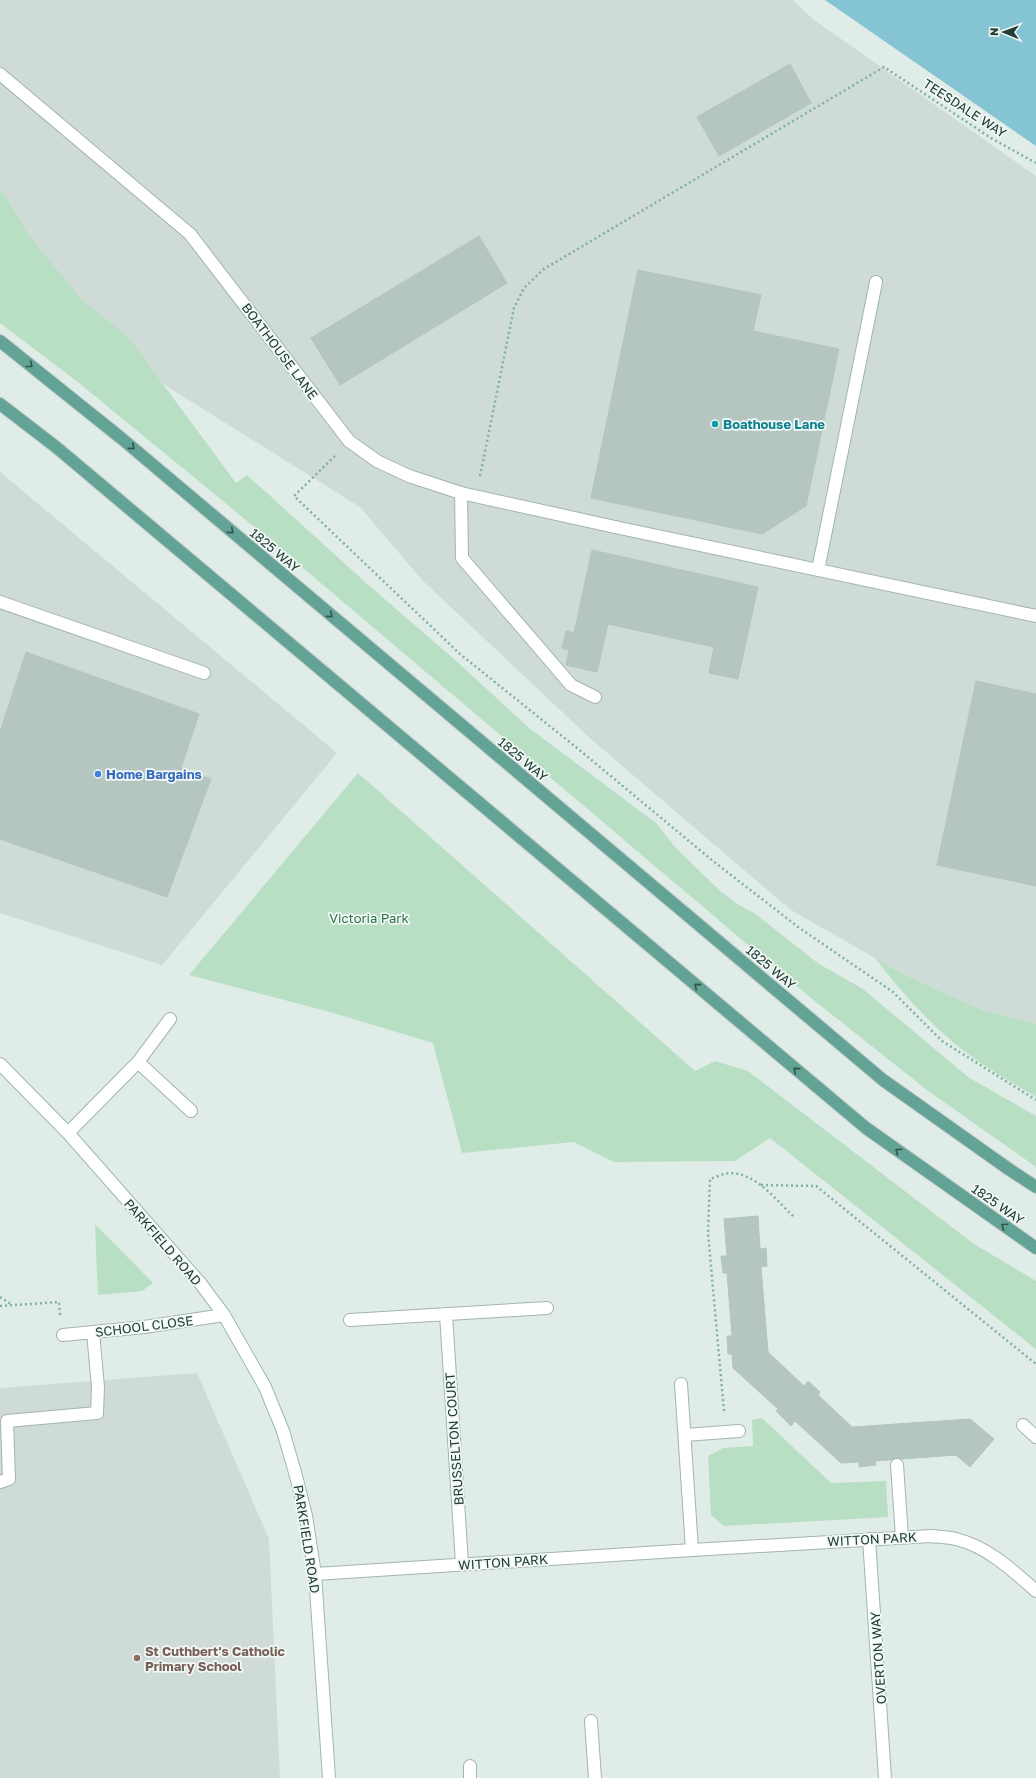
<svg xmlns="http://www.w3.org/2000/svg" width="1036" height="1778" font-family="'Golos Text',sans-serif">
<rect width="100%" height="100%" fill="#e0ece7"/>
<!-- built -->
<path fill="#cedbd6" d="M0 0H793L814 20 1036 176V1024L982 1010 903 974 791 910 592 740 422 580 360 507 0 282Z
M0 472 337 753 162 965 0 913Z
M197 1373 269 1539 280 1778H0V1388Z"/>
<!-- green -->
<path fill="#b8dec4" d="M0 190 6 197 29 236 82 300 128 337 236 483 247 475 365 582 455 660 529 728 656 823 675 847 719 890 737 904 754 913 819 964 863 989 968 1077 1036 1116V1167L927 1090 806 994 257 529 79 383 0 323Z
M358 773 695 1071 715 1061 748 1071 974 1244 1036 1281V1349L770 1138 735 1161 614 1162 574 1142 462 1153 433 1043 330 1012 189 975Z
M875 958 903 974 982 1010 1036 1024V1097C1008 1080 979 1064 954 1043 924 1018 899 989 875 958Z
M95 1224 153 1283 142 1291 98 1295Z
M762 1418 831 1483 886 1481 888 1517 724 1526 711 1515 708 1456 723 1448 753 1446 752 1420Z"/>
<!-- water -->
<path fill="#85c4d3" d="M825 0H1036V146Z"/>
<!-- building -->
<path fill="#b5c6c0" stroke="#b2c5be" d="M790 64 811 103 719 156 697 117Z
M479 236 507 283 340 385 311 338Z
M638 270 761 295 753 331 839 349 806 506 762 534 591 498Z
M592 550 758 587 738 679 709 673 714 647 608 624 597 672 566 665 569 650 562 648 566 631 574 633Z
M26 652 199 714 181 768 211 779 167 897 0 839V732Z
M976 681 1036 694V886L937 865Z
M758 1216 760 1249 766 1248 767 1266 761 1267 768 1352 804 1386 808 1381 820 1392 818 1395 852 1427 970 1419 994 1439 970 1467 956 1455 875 1461 876 1465 859 1467V1462L841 1463 795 1421 791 1426 776 1411 778 1409 733 1368 732 1354H728L727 1336H732L727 1273H723L721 1256H727L724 1219Z"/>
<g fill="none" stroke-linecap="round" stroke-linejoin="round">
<defs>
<path id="lane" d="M461 493 462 558 571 685 595 697
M615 527 1036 616
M818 570 876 282
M0 602 204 673
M63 1335 144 1327 224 1315
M897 1465 902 1537
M0 1482 9 1479 7 1421 97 1413 98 1387 93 1332"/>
<path id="street" d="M0 74 190 234 349 441 377 461 409 476 461 493 615 527
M138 1062 191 1111
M68 1133 138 1062 170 1019
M446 1314 462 1564
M350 1320 547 1308
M681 1384 692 1550
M1023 1425 1036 1437
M685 1435 739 1431
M869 1539 885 1778
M315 1574 692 1550 931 1536C939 1537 948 1537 956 1539 988 1547 1011 1569 1036 1591
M591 1721 595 1778
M470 1766V1778"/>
<path id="secondary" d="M0 1064 68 1133 201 1284 224 1315 265 1387 283 1431 296 1476 306 1516 315 1574 329 1778"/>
<path id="primary" d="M0 341 121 438 883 1080 1010 1170 1036 1187
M0 404 56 447 866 1128 1036 1248"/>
</defs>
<!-- lane casing -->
<use href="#lane" stroke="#a3b4ae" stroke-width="14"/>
<!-- street casing -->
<use href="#street" stroke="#a3b4ae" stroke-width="14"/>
<!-- secondary casing -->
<use href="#secondary" stroke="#9eb8b0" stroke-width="14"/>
<!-- primary casing -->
<use href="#primary" stroke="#c1c9c7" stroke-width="14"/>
<!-- path -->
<path stroke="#7fb1a3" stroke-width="2.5" stroke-dasharray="2 3" stroke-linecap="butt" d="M335 456 294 496 460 654 577 748 713 861 798 927 893 992 942 1041 1036 1100
M480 476 514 308 524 288 544 269 884 67 991 138 1036 163
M761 1185 816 1186 1036 1364
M0 1297 11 1304
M0 1306 59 1302 60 1315
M724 1411 708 1233 710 1179C716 1177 724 1173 731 1173 757 1174 776 1200 794 1217"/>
<!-- lane -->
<use href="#lane" stroke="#fff" stroke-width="12"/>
<!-- street -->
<use href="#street" stroke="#fff" stroke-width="12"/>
<!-- secondary -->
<use href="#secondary" stroke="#fff" stroke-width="12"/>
<!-- primary -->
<use href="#primary" stroke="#63a395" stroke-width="12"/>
</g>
<!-- one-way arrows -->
<defs><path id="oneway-chevron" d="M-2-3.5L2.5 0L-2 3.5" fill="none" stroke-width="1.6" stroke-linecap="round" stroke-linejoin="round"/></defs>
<g stroke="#31564e">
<use href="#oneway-chevron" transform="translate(30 365) rotate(39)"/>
<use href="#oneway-chevron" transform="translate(132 447) rotate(40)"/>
<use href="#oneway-chevron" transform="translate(231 531) rotate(40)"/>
<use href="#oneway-chevron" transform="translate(330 615) rotate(40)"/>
<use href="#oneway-chevron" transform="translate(697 986) rotate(-140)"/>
<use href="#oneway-chevron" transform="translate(796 1070) rotate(-140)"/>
<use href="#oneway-chevron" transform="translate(898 1151) rotate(-144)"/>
<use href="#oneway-chevron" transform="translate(1004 1226) rotate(-145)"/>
</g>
<!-- markers -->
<circle fill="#0f9aa8" stroke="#f1f8f5" stroke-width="1.5" cx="715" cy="424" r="4"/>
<circle fill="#3f7fe0" stroke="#f1f8f5" stroke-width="1.5" cx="98" cy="774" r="4"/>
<circle fill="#8d6e63" stroke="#f1f8f5" stroke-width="1.5" cx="137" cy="1658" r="4"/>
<g text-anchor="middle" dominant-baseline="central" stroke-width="3.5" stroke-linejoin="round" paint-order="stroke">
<!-- street labels -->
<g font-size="13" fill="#203d36" stroke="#f1f8f5">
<text transform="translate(965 108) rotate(33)">TEESDALE WAY</text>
<text transform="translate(280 351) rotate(53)">BOATHOUSE LANE</text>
<text transform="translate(275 550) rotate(40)">1825 WAY</text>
<text transform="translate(523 759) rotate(40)">1825 WAY</text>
<text transform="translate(771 967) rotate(40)">1825 WAY</text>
<text transform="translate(998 1204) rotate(35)">1825 WAY</text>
<text transform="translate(163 1242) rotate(49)">PARKFIELD ROAD</text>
<text transform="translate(144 1326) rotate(-7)">SCHOOL CLOSE</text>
<text transform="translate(454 1439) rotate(-94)">BRUSSELTON COURT</text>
<text transform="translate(307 1539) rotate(81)">PARKFIELD ROAD</text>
<text transform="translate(872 1539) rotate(-3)">WITTON PARK</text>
<text transform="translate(503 1562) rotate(-4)">WITTON PARK</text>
<text transform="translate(878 1658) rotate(-94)">OVERTON WAY</text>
</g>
<!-- culture labels -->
<g font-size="13" font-weight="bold" fill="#0d838f" stroke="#f1f8f5" text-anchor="start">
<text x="723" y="424">Boathouse Lane</text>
</g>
<!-- shop labels -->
<g font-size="13" font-weight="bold" fill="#366cbe" stroke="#f1f8f5" text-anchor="start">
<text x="106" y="774">Home Bargains</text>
</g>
<!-- park labels -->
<g font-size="13" fill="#29754a" stroke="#f1f8f5">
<text x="369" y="918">Victoria Park</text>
</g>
<!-- education labels -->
<g font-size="13" font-weight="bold" fill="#785e54" stroke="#f1f8f5" text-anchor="start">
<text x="145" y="1651">St Cuthbert's Catholic<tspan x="145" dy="15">Primary School</tspan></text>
</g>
</g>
<!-- north arrow -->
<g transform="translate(1004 32) rotate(271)" stroke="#f1f8f5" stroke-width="3" paint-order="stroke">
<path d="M0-3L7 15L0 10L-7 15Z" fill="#203d36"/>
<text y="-6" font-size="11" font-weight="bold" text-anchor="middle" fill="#203d36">N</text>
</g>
</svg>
